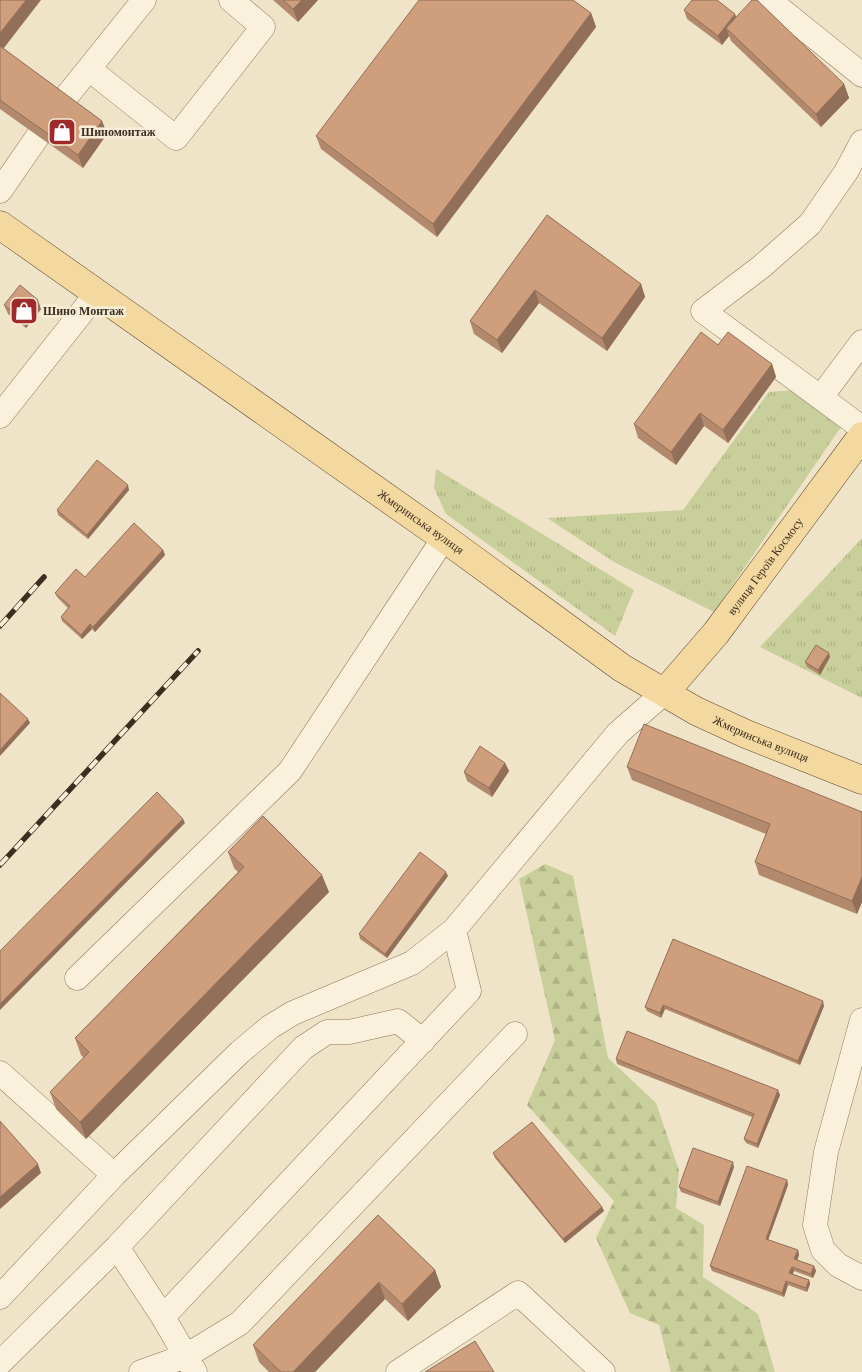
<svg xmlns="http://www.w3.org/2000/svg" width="862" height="1372" font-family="'Times New Roman',serif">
<defs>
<pattern id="grass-tufts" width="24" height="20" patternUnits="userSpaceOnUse" patternTransform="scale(1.25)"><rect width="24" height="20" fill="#c9cf9b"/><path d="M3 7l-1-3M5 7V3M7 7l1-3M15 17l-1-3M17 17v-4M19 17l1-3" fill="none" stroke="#aeb285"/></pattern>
<pattern id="forest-firs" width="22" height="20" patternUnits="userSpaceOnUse" patternTransform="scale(1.25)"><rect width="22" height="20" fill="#c9cf9b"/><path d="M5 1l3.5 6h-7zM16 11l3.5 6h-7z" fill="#aeb285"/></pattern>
</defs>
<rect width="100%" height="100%" fill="#f0e4c8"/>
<!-- grass -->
<path fill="url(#grass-tufts)" d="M794 390 841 427 714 612 614 562 547 518 683 510 769 392Z
M436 469 634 590 615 636 446 514 434 488Z
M862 538V698L760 647Z"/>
<!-- forest -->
<path fill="url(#forest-firs)" d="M545 864 573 876 608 1058 656 1103 679 1170 676 1208 704 1225 703 1277 758 1314 775 1372H671L659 1325 630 1313 596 1238 614 1201 527 1105 555 1040 519 879Z"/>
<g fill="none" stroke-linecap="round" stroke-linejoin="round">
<defs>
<path id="minor" d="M769 0 862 75
M89 69 176 138 263 27 231 0
M62 102 144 0
M862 142 846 172 810 224 761 267 703 311 862 428
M0 191 38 136
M821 397 862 342
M0 416 97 293
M77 978 290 771 444 538
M862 1020 826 1152 815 1225 823 1250 838 1265 862 1278
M0 1073 114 1175
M117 1247 163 1317 195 1372
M0 1297 114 1175 240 1052 270 1027 293 1013 412 963 454 930 618 733 665 692
M163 1317 469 991 454 930
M0 1363 117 1247 303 1048 327 1032H349L398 1021 423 1041
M141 1372 186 1356 240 1323 515 1034
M398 1372 518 1293 603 1372"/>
<g id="major">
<path id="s1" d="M0 225 444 538 622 668 696 711 746 734 862 780"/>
<path id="s2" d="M665 692 716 633 862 436"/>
</g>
</defs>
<!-- minor casing -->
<use href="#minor" stroke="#8d765c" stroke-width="25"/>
<!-- major casing -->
<use href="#major" stroke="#5b4430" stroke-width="29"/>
<!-- minor -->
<use href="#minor" stroke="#faf1dc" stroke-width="24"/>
<!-- major -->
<use href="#major" stroke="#f3d9a0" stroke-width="28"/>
<defs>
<path id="rail" d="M0 626 44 577
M0 865 198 651"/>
</defs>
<!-- rail casing -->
<use href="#rail" stroke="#3d2e20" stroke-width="5.5"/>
<!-- rail -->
<use href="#rail" stroke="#f7eed8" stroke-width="4" stroke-dasharray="11" stroke-linecap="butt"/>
</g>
<!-- wall -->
<path fill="#b2896c" d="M0 0 3 48 102 121 107 134 83 168 0 109Z
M273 0H318L298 22Z
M684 10 736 17 844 84 849 98 821 127 731 41 729 36 722 45 687 19Z
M591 13 596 27 437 237 321 149 316 136Z
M547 215 641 284 645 297 607 351 539 303 502 353 474 334 470 321Z
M4 305 41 309 26 328 8 314Z
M718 345 772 364 776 377 728 443 704 426 676 465 638 438 634 424Z
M129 490 88 539 58 515 57 510Z
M163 550 165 555 95 632 92 629 82 639 62 621 61 617 68 608 57 597 55 593 85 577Z
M830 657 820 675 807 667 805 662Z
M505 763 509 771 492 797 467 781 464 772Z
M627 767 862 812V902L857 914 759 875 755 862 766 834 632 780Z
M228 852 329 892 86 1139 56 1109 50 1092 84 1058 81 1055 75 1038 238 872 234 868Z
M448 876 387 958 360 939 359 934Z
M673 939 824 1006 800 1065 665 1009 661 1018 647 1011 645 1007Z
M616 1059 780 1095 758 1148 746 1143 744 1139 752 1117 617 1064Z
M493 1153 602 1207 604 1211 565 1243 495 1158Z
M734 1167 720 1206 681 1192 679 1187Z
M787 1180 788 1185 768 1240 798 1250 799 1255 797 1260 814 1266 816 1271 813 1278 794 1271 793 1274 809 1280 810 1284 807 1292 788 1285 784 1297 712 1271 710 1266Z
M378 1215 435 1270 441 1287 408 1321 385 1299 315 1372H269L259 1362 253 1345Z"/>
<!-- shaded-wall -->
<path fill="#916f58" d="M26 0H41L0 53V33Z
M302 0H318L298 22 293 9Z
M591 13 596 27 437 237 433 224Z
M735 14 739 23 726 28 729 36 722 45 718 36Z
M844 84 849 98 821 127 816 114Z
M102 121 107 134 83 168 78 155Z
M641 284 645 297 607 351 602 338Z
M535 290 539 303 502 353 497 340Z
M38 300 41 309 26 328 23 319Z
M772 364 776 377 728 443 723 430Z
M700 413 704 426 676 465 671 452Z
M128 485 129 490 88 539 87 535Z
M163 550 165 555 95 632 93 627Z
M90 624 92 629 82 639 81 635Z
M829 653 830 657 820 675 818 670Z
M28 719 30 723 0 756V750Z
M505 763 509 771 492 797 489 788Z
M183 819 185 823 0 1010V1004Z
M446 872 448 876 387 958 385 954Z
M322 875 329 892 86 1139 80 1122Z
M862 877V902L857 914 852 901Z
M823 1001 824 1006 800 1065 798 1061Z
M663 1005 665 1009 661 1018 660 1013Z
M778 1090 780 1095 758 1148 757 1144Z
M733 1162 734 1167 720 1206 718 1202Z
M38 1164 41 1173 0 1209V1197Z
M787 1180 788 1185 767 1243 766 1239Z
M602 1207 604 1211 565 1243 563 1239Z
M798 1250 799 1255 796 1264 794 1259Z
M814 1266 816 1271 813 1278 811 1274Z
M792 1267 794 1271 791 1277 789 1273Z
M435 1270 441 1287 408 1321 402 1304Z
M809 1280 810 1284 807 1292 806 1288Z
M786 1281 788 1285 784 1297 782 1293Z
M379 1282 385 1299 315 1372H293Z"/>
<!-- building -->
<path fill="#cf9f7d" stroke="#916f58" d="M0 0H26L0 33Z
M283 0H302L293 9Z
M419 0H573L591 13 433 224 316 136Z
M692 0H717L735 14 718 36 684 10Z
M752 0H757L844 84 816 114 726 28Z
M0 46 102 121 78 155 0 100Z
M547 215 641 284 602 338 535 290 497 340 470 321Z
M20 285 38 300 23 319 4 305Z
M701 332 718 345 728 332 772 364 723 430 700 413 671 452 634 424Z
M97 460 128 485 87 535 57 510Z
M134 523 163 550 93 627 90 624 81 635 61 617 70 606 55 593 76 569 85 577Z
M816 645 829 653 818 670 805 662Z
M0 693 28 719 0 750Z
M644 724 862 812V877L852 901 755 862 770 824 627 767Z
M480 746 505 763 489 788 464 772Z
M157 792 183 819 0 1004V951Z
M263 816 322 875 80 1122 50 1092 89 1052 75 1038 244 867 228 852Z
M420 852 446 872 385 954 359 934Z
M673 939 823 1001 798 1061 663 1005 660 1013 645 1007Z
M627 1031 778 1090 757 1144 744 1139 754 1114 616 1059Z
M0 1121 38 1164 0 1197Z
M532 1122 602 1207 563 1239 493 1153Z
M693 1148 733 1162 718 1202 679 1187Z
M747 1166 787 1180 766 1239 798 1250 794 1259 814 1266 811 1274 792 1267 789 1273 809 1280 806 1288 786 1281 782 1293 710 1266Z
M378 1215 435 1270 402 1304 379 1282 293 1372H281L253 1345Z
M475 1341 494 1372H425Z"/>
<!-- icons -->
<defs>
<symbol id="shop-square" viewBox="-11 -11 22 22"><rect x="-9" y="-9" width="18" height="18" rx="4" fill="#9e2a2b" stroke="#f7eed8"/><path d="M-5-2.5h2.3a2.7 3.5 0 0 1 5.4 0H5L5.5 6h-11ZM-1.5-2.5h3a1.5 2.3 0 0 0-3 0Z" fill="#fff"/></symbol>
</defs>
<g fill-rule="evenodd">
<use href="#shop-square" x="46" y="116" width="32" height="32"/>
<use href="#shop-square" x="8" y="295" width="32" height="32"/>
</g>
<g text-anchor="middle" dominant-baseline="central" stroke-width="5" stroke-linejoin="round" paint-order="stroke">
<!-- poi labels -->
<g font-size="12" font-weight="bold" fill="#3d2e20" stroke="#f7eed8" text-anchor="start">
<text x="81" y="132">Шиномонтаж</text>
<text x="43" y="311">Шино Монтаж</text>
</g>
<!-- street labels -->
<g font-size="12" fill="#3d2e20" stroke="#f7eed8">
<text stroke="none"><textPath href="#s1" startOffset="515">Жмеринська вулиця</textPath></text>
<text stroke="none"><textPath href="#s2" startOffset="161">вулиця Героїв Космосу</textPath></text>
<text stroke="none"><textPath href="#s1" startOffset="920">Жмеринська вулиця</textPath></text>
</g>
</g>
</svg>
